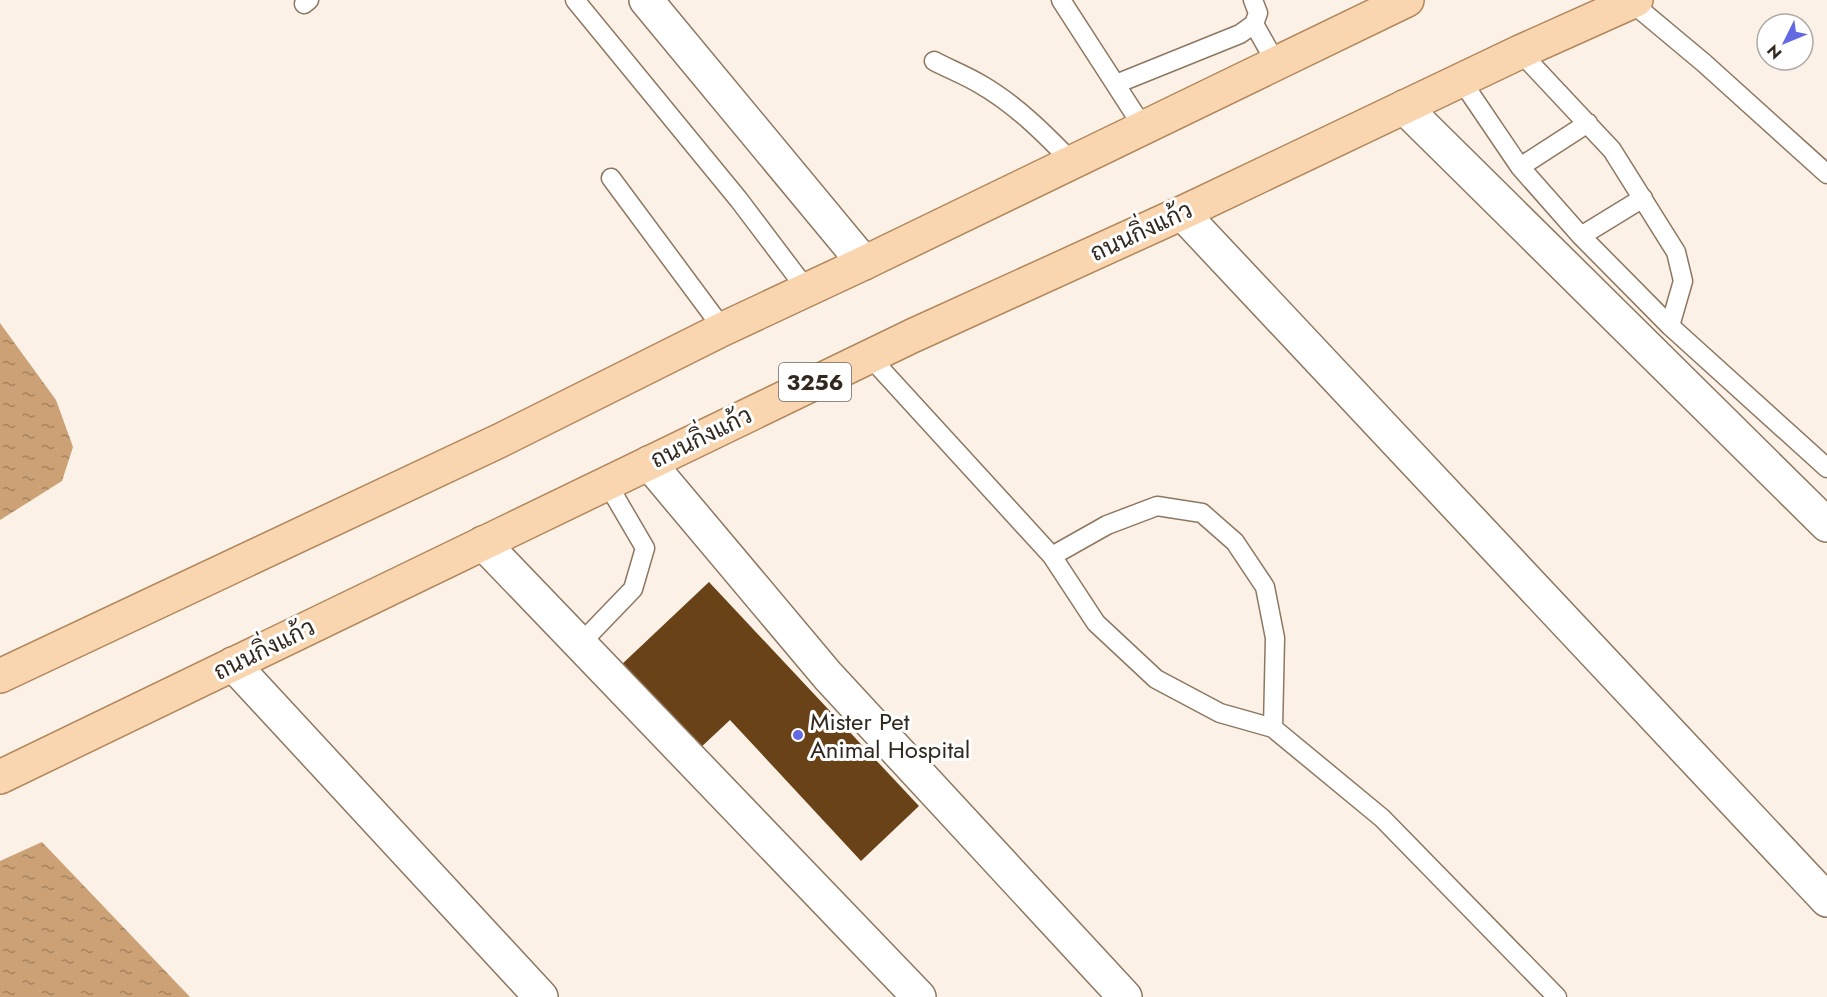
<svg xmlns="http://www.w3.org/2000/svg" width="1827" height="997" font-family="Jost,Sarabun,sans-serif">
<defs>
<pattern id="water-ripples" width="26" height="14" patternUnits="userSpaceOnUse" patternTransform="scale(1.5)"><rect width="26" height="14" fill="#cca175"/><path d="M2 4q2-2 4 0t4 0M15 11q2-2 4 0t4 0" fill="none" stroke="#a6835f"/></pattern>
</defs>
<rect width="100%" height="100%" fill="#fbf1e7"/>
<!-- water -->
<path fill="url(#water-ripples)" d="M0 323 56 400 73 447 62 481 0 520Z
M42 842 190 997H0V861Z"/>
<!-- building -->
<path fill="#694317" d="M709 582 919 806 861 861 730 720 698 750 620 666Z"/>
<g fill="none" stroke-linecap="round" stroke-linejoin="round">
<defs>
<path id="lane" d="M575 0 739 200 807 290
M1061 0 1143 127
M1631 2 1704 63 1827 174
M304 4 309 0
M1254 24 1276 63
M1520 52 1612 150 1676 252 1683 281 1670 326 1827 468
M934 61C949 69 965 75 980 84 1015 104 1044 133 1072 162
M1461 80 1520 167 1581 236 1670 326
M1116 84 1240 34 1254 24 1258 13 1253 0
M1520 167 1588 123
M611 178 723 329
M1581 236 1643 198
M869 356 1052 556 1096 623 1156 679 1220 713 1273 728 1382 818 1557 997
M1052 556 1107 525 1157 506 1202 513 1235 542 1265 587 1275 638 1273 728
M580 644 633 589 645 548 607 483"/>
<path id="street" d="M646 0 864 263
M1404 107 1827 525
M1182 213 1827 900
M649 463 828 676 1125 997
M483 543 919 997
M233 664 541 997"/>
<path id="primary" d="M0 676 499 441 723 329 864 263 1407 0
M0 777 912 336 1182 213 1520 52 1636 0"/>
</defs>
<!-- lane casing -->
<use href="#lane" stroke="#8e7760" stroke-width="21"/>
<!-- street casing -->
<use href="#street" stroke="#8e7760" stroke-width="36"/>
<!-- primary casing -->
<use href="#primary" stroke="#b2875b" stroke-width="36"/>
<!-- lane -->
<use href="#lane" stroke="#fff" stroke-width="18"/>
<!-- street -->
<use href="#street" stroke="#fff" stroke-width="33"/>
<!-- primary -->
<use href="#primary" stroke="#fad6b0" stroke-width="33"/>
</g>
<!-- markers -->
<circle fill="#6369e2" stroke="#fff" stroke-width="2" cx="798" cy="735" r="6"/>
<g text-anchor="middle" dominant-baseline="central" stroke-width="6" stroke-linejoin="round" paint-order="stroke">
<!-- shield labels -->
<rect fill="#fff" stroke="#706862" stroke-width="1.5" x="779" y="363" width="72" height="38" rx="4.5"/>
<g font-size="22" font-weight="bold" fill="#32281f">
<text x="815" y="382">3256</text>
</g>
<!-- street labels -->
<g font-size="24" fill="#32281f" stroke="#fff">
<text transform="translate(1141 231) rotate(-25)">ถนนกิ่งแก้ว</text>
<text transform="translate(701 437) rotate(-26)">ถนนกิ่งแก้ว</text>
<text transform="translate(264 649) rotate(-26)">ถนนกิ่งแก้ว</text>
</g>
<!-- poi labels -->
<g font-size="24" fill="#32281f" stroke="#fff" text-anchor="start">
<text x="810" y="721">Mister Pet<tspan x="810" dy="28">Animal Hospital</tspan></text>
</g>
</g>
<!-- north arrow -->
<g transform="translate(1785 42) rotate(227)"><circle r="28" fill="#ffffff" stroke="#ada9a5" stroke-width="1.5"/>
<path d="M0-4.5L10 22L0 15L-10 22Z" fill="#6369e2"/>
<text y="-9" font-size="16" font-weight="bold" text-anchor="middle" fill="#32281f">N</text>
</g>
</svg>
